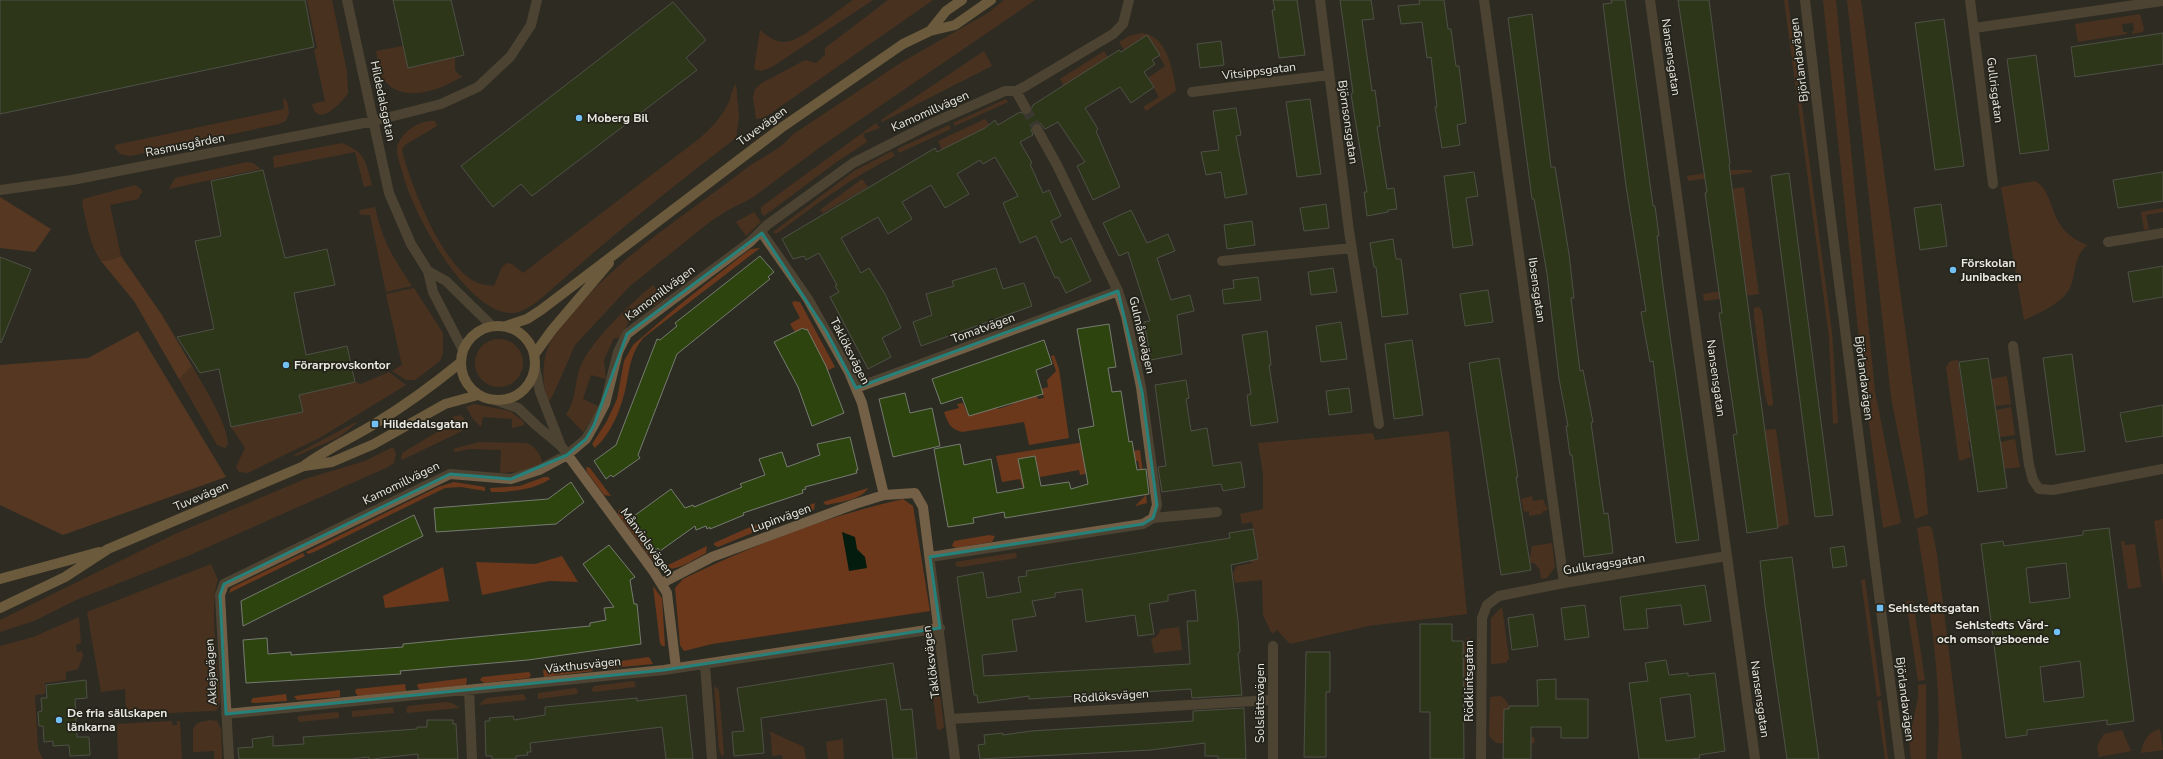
<svg xmlns="http://www.w3.org/2000/svg" width="2163" height="759" font-family="'Nunito Sans',sans-serif">
<rect width="100%" height="100%" fill="#2d2c23"/>
<!-- green -->
<path fill="#6c381b" d="M307 0H332L347 72 348 93C342 103 317 129 312 104L325 101 314 50 317 48Z
M853 0H873L772 67 761 71 754 69 760 30C767 36 777 43 786 42 802 40 838 10 853 0Z
M888 0H933L764 118 756 119 753 97 755 89 762 83 805 60 816 63 825 55V48Z
M1004 0H1035L823 145 752 198 728 210 711 221 630 286 575 345 554 393 548 403C542 383 541 360 551 341 558 329 567 320 575 310 623 253 690 212 748 167 762 157 782 149 792 135L902 62 988 13Z
M1784 0H1788L1832 332 1838 423 1833 424 1829 337Z
M1823 0H1836L1875 391 1901 523 1883 528 1864 386Z
M1847 0H1861L1924 469 1928 514 1915 519 1891 397Z
M2140 14 2144 29 2143 32 2132 34V31H2134L2133 23 2122 24 2123 32H2127V34L2078 42 2075 24Z
M1142 33C1167 35 1173 71 1176 91L1146 111 1143 107 1159 97 1148 78 1165 66 1147 35 1124 50 1119 42 1129 36Z
M403 46 408 68 455 57V70L459 75 463 76C441 90 398 107 381 75 378 69 378 58 376 51Z
M984 51 992 66 882 122 881 120Z
M1104 51 1108 57 1064 86 1060 79Z
M736 84 739 117 736 138C676 184 617 231 561 281 549 291 530 311 514 313 468 316 415 216 404 178 402 170 397 158 397 149 398 134 421 118 435 121L437 126 405 145 402 150C410 184 443 269 478 283 483 285 489 285 494 286L502 267 507 263 512 264 523 273 700 138C711 128 721 118 728 104 732 97 730 91 736 84Z
M283 98 287 101 289 113 286 121 279 124 130 156 120 154 115 148V145L284 109Z
M1006 99 1008 102 955 126 953 123Z
M985 119 989 124 985 128 942 150 938 141Z
M876 123 880 128 863 134 867 142 838 161 764 216 761 213V207Z
M949 125 951 129 899 153 897 149Z
M342 143C367 154 365 161 372 185L364 187 355 152 274 168 273 158 274 156Z
M892 151 895 156C852 177 814 206 776 234L773 232 854 171Z
M247 162 253 163 261 169 169 189 175 178Z
M1724 170H1752L1753 172 1688 181 1687 176Z
M862 179 868 187 823 213 820 210Z
M2035 181C2058 194 2045 230 2088 245 2071 256 2078 280 2066 294 2056 306 2037 314 2024 320L2001 187Z
M135 185 141 189 142 192 138 199 110 205 121 256 111 260 101 261C89 244 87 223 82 203L83 199Z
M1744 187 1759 294 1704 301 1703 294 1746 287 1732 189Z
M375 207C383 242 392 256 412 286L386 292 370 215H361L359 212 360 210Z
M2163 208V212L2146 215 2149 229 2144 230 2141 212Z
M754 212 761 222 746 236 736 222Z
M760 248 643 338C632 352 630 364 627 381 623 404 613 432 595 448L592 444 607 421 617 399 624 361 633 345 678 306 745 253 751 249Z
M653 285 663 299 655 306 651 303 630 319 621 338H614L604 360 606 379 591 375 583 399 598 406V409L583 432 566 414C577 400 574 381 581 365 592 340 632 302 653 285Z
M414 288 443 333V353L440 361 415 380H406L392 371 402 365 386 294Z
M794 301 800 302 835 367 824 372 803 328 795 332 790 324 800 318 792 303Z
M1759 307 1762 311 1773 402V405L1769 406C1764 402 1756 329 1754 317V308Z
M475 363a24 24 0 1 1 48 0a24 24 0 1 1-48 0Z
M1054 355 1059 369 1069 438 1029 445 1024 422 962 432C950 429 948 423 944 412L959 408 957 404 963 403 969 416 977 413 991 390 998 409 1013 404 1010 395 1036 394 1038 399 1044 398 1041 389 1048 387 1047 380 1056 371 1051 356Z
M1958 360 1970 441H1968L1971 457 1959 461 1946 367 1950 361Z
M192 366C203 385 228 424 228 445L225 448 217 445 179 379Z
M389 372 406 385 321 437 248 473 239 472 236 467 245 448 231 427 303 412 299 395 355 382 361 384Z
M2007 376 2011 404 1995 406 1991 379Z
M474 404 510 411 524 422V425L512 428V419L483 417 481 427 473 419 466 407Z
M2011 407 2015 435 2000 437 1996 410Z
M460 415 464 418 465 423 462 431 402 460 401 458 402 453 442 429 441 425 453 417Z
M354 423H357L339 437 294 457V455Z
M1776 429 1789 524 1778 527 1764 430Z
M1449 431 1467 614 1368 626 1290 644 1277 630 1272 634 1263 615 1262 580 1235 583 1233 573 1237 566 1252 563 1249 560 1258 559 1252 522 1242 524 1240 514 1263 509V474L1258 443 1373 433 1375 440Z
M2015 439 2020 467 2004 469 2000 442Z
M479 442 527 443C535 446 543 457 542 465L525 471 500 473 501 450 470 449 455 452 453 449Z
M1085 442 1113 453 1140 450 1147 503 1135 506 1145 496 1138 461 1080 475 1079 470 1040 477 1037 466 1031 488 1023 489 1020 479 1002 482 996 456Z
M393 447 396 454 394 463 386 468 190 555 76 600 34 621 0 632V620L175 534 305 479 365 461Z
M586 467 590 468 611 496 604 495 587 472Z
M544 477H548L550 479C534 490 510 492 491 492L490 488 520 486Z
M454 482 485 487V491L461 487 445 488 314 552 308 554 306 552 438 487Z
M868 488C862 500 839 502 826 505L823 502Z
M1532 496 1533 501 1543 499 1548 510 1543 511 1542 514 1529 516V511L1524 512 1521 499Z
M903 499 913 506 930 611 712 644 684 651 680 645 675 588 683 579C753 545 827 516 903 499Z
M815 503 814 510 774 524 770 522 771 519Z
M619 509 658 559 655 563 618 514Z
M2163 519V586L2154 521Z
M757 524V531L718 547 714 545V543Z
M1925 526H1930L1932 529 1937 554 1962 759H1937C1944 682 1928 604 1917 528Z
M989 535 995 536 992 542 956 548 952 546 954 541Z
M2121 541H2124L2125 545 2135 544 2141 587 2128 589Z
M1552 543 1555 567 1547 578 1541 579 1540 570 1534 563H1529C1530 558 1531 552 1532 546Z
M707 546 706 553C694 559 676 573 662 568Z
M303 553 305 556 229 593 231 588Z
M1012 553H1016L1017 558 962 567 956 566 955 562Z
M562 556 578 582 549 581 482 595 476 562 535 564Z
M211 564 218 580C209 602 218 668 220 696V704L216 711H210L115 716V715L126 714 125 689 101 692 87 612Z
M443 567 449 601 385 608 383 596Z
M1865 579 1881 696 1877 697 1861 580Z
M653 586 662 598 665 646H662L660 643Z
M1906 601H1913L1925 680 1918 681Z
M1502 607 1509 658 1506 663 1491 664V618Z
M79 617 81 643 76 645 77 652 82 651 83 656 78 669 66 672V680L45 683V694L35 695 38 749 43 759H0V646L33 637Z
M1179 627 1182 650 1154 653 1151 639 1157 636 1161 629Z
M1469 637V690H1463V641L1465 642Z
M935 652 944 727 940 730 937 729 928 656 930 653Z
M649 657 653 664 600 669 599 664Z
M591 664 593 671 544 677 543 670Z
M529 672 531 675 529 678 484 683 480 680 482 677Z
M467 678 466 685 420 690 417 686 418 684Z
M634 681 636 687 593 692 592 689 594 686Z
M405 684 406 691 358 696 355 692 356 689Z
M1926 684V759H1911L1909 739 1918 698V685Z
M714 686 719 690 724 754 722 757 719 749Z
M575 688 578 690 577 694 538 699V693Z
M340 690V697L297 700 294 696Z
M286 694 287 701 252 703 251 701 253 698Z
M524 694 526 700 479 705 486 698Z
M1501 696C1505 700 1509 702 1509 709H1504V737H1534L1535 742 1531 745 1496 743 1489 736 1490 697Z
M1881 700 1888 759H1885L1877 701Z
M445 702 452 703 460 708 407 713 406 709 408 706Z
M393 707 394 713 352 717V711Z
M336 712 339 713V718L299 722 297 718 299 716Z
M210 720 217 721 221 729 222 759H214V751L193 752V729L197 723Z
M172 721V725H177V721H180L182 759H118L117 724Z
M2160 729 2163 750 2141 753C2143 741 2148 732 2160 729Z
M2122 730 2131 751 2099 757 2097 746 2104 734Z
M769 731 804 747 806 759H783L782 755 772 756 771 735Z
M843 739 844 759H828L826 742Z"/>
<!-- forest -->
<path fill="#874622" d="M0 197 51 229 35 252 0 248Z
M121 256 162 315 192 366 179 379 134 301 101 261 111 260Z
M138 331 226 477 63 535 0 505V365L88 358Z"/>
<!-- water -->
<path fill="#041c0e" d="M842 532 855 537 857 549 865 557 867 568 849 571Z"/>
<!-- building -->
<path fill="#2d440f" stroke="#767b71" fill-rule="evenodd" d="M0 0H305L314 47 0 114Z
M393 0H451L464 55 408 68Z
M1273 0H1297L1305 55 1279 58 1272 10H1275Z
M1340 0H1371L1374 19 1362 20 1372 91 1375 90 1380 126 1377 127 1387 189 1394 188 1397 209 1388 210V212L1367 216 1364 192H1367L1351 94 1353 93Z
M1419 0H1444L1448 29H1451L1456 66H1459L1466 123 1457 125 1460 145 1442 148 1435 107H1437L1431 57 1427 58 1422 22 1401 24 1398 6 1420 4Z
M1611 0H1625L1653 206H1655L1659 236H1657L1663 286 1699 540 1676 543 1653 361 1650 362 1641 312 1646 311 1626 186 1608 45 1603 4 1612 3Z
M1678 0H1709L1730 164 1729 165 1778 528 1747 533 1733 435 1737 434 1719 313H1722L1705 193 1707 192Z
M673 2 706 40 686 58 697 70 532 196 521 184 493 207 461 166Z
M1532 14 1551 167H1555L1569 254 1574 298H1571L1580 371 1583 370 1593 422 1591 423 1604 514 1608 513 1613 553 1584 557 1572 455H1570L1566 426H1568L1559 379 1547 274 1534 199H1532L1508 18Z
M1944 19 1964 166 1935 170 1915 23Z
M2163 33V64L2075 77 2071 47Z
M1147 35 1160 55 1152 60 1155 64 1144 72 1154 87 1131 103 1120 87 1085 108 1098 129 1096 131 1120 187 1093 200 1077 166 1085 162 1058 122 1045 129 1040 123H1034L1031 129 1033 135 1020 142 1032 163 1030 164 1043 193 1049 190 1061 216 1051 221 1061 243 1071 238 1091 281 1066 293 1058 277 1055 278 1036 236 1020 243 1003 203 1018 196 995 157 983 164 980 160 957 174 969 194 945 208 931 185 902 202 912 219 888 234 878 217 841 238 861 273 869 268 885 294 901 328 882 338 891 357 868 369 830 297 839 292 835 286 837 285 819 253 806 260 804 256 793 259 782 239 935 148 937 152 985 128 995 120 998 125 1020 112 1026 115 1029 114 1033 105 1119 50 1121 52Z
M1221 41 1224 65 1200 68 1197 44Z
M2036 55 2049 150 2020 154 2007 59Z
M1310 99 1321 174 1297 177 1286 102Z
M1236 108 1241 135 1236 136 1247 194 1225 198 1221 172 1206 175 1201 152 1219 150 1213 111Z
M263 170 285 258 327 249 335 285 294 293 306 355 347 346 355 382 299 395 303 412 231 427 219 369 200 373 177 337 214 329 195 241 221 236 211 181Z
M1474 172 1478 196 1466 198 1473 245 1453 248 1444 176Z
M2163 172V201L2118 208 2113 180Z
M1789 173 1833 515 1815 517 1771 176Z
M1326 204 1329 228 1304 231 1300 208Z
M1941 204 1947 246 1920 250 1914 208Z
M1131 210 1147 243 1168 234 1175 251 1157 258 1171 300 1190 295 1194 311 1177 315 1182 354 1151 360 1144 322 1150 321 1128 252 1119 256 1103 223Z
M1252 221 1255 245 1227 249 1224 225Z
M1393 239 1396 259H1401L1408 314 1382 317 1376 267H1374L1370 243Z
M760 256 774 272 768 277 770 279 677 354 638 455 640 458 613 477 611 475 606 479 594 461 616 445 657 339 660 340 677 326 675 323Z
M0 257 31 269 1 343 0 342Z
M2163 266V297L2133 302 2128 272Z
M996 268 1003 289 1024 283 1032 306 921 346 913 322 932 315 926 294 954 286 952 281Z
M1333 268 1337 292 1311 295 1308 272Z
M1258 277 1261 300 1224 304 1222 290 1234 288 1233 280Z
M1488 290 1493 322 1465 326 1460 294Z
M1341 322 1347 359 1321 362 1316 326Z
M1109 324 1116 367 1108 368 1112 392 1121 391 1129 442 1132 441 1137 470 1146 469 1149 494 1005 518 1004 512 973 518 974 523 948 527 934 449 960 444 964 465 991 459 997 493 1024 488 1018 459 1035 456 1041 486 1069 482 1071 489 1088 484 1078 429 1094 426 1077 329Z
M803 328 805 330 807 329 826 366 844 413 812 426 798 387 774 342Z
M1267 331 1271 365H1269L1278 422 1251 426 1247 395 1251 394 1242 335Z
M1044 340 1052 364 1036 370 1043 394 969 416 962 397 941 404 932 379Z
M1412 340 1423 415 1394 419 1385 344Z
M2072 354 2085 451 2056 455 2043 358Z
M1499 358 1518 477H1516L1531 570 1501 575 1469 363Z
M1988 358 2007 488 1978 492 1959 362Z
M1186 380 1189 398 1186 399 1191 431 1207 428 1213 466 1241 462 1245 487 1223 491 1221 484 1162 492 1158 467 1166 466 1155 385Z
M1349 388 1352 412 1329 415 1326 391Z
M905 393 910 413 932 408 940 446 893 457 879 399Z
M2163 405V436L2126 442 2120 413Z
M850 437 858 470H856L857 473 805 487 806 489 802 490 803 493 743 513 744 515 710 529V527L707 529 706 526 696 530 695 526 660 551 658 548 656 550 634 520 636 519 634 516 671 489 685 508 693 505 694 507 742 487 740 484 765 475 759 459 782 452 787 467 820 455 817 444Z
M571 482 584 502 556 524 436 532 434 508 548 499Z
M414 515 423 536 243 626 241 601Z
M2109 528 2134 721 2107 725V720L2027 730V735L2006 738 1981 544 2003 541 2004 546 2083 535V531ZM2066 563 2070 598 2030 603 2026 568ZM2080 661 2084 697 2044 702 2040 667Z
M1253 529 1258 559 1231 565 1238 620 1240 652 1238 653 1242 695 1192 698 1191 689 1029 699V696L978 703 977 695H974L957 577 983 572 987 598 1021 592 1018 577 1027 576 1026 571 1230 538 1229 533ZM1082 589 1086 622 1135 615 1138 636 1154 634 1149 604 1168 601V595L1195 590 1198 621H1187L1190 664 984 676 982 655 1017 651 1012 620 1036 616 1032 601 1055 597V593Z
M609 545 635 577 630 580 634 604H637L641 644 528 660 400 671 401 674 246 683 243 640 267 638 268 654 291 652V655L403 647V644L590 626V623L606 620 604 608 614 607 583 564Z
M1844 546 1847 566 1833 568 1830 548Z
M1792 557 1812 709 1819 759H1787L1765 606 1760 561Z
M1705 585 1711 621 1684 625 1681 605 1646 609 1648 628 1624 630 1620 597Z
M1585 605 1589 637 1565 640 1561 608Z
M1533 614 1538 646 1512 650 1508 618Z
M1420 624H1452V641H1463L1464 759H1430V712H1420Z
M1306 652H1330V692H1326V757H1304Z
M1666 660 1669 675 1688 673V676L1715 673 1725 751 1699 755 1700 758 1691 759H1639L1629 683 1648 681 1645 663ZM1690 694 1695 737 1666 741 1660 698Z
M893 663 901 710 912 709 917 759H893L886 699 761 718 764 753 734 756 732 732 744 731 737 688Z
M1556 679V699H1588V738H1561V727H1531V759H1503L1504 709H1509V706H1538L1537 680Z
M86 680 87 698 75 699 77 737H89L90 755 70 756 69 745 53 746V741L44 742 43 726H39L38 712 42 711 41 698H47L46 685Z
M686 695 693 759H666L662 727 530 743 531 752H527L528 755 516 756V759H492V756H486L485 721H490L489 718 513 716 514 720 545 715V707L637 698V701Z
M1244 708 1246 759H1218V756H1205V743L1151 750 980 759 978 745 985 744 984 735 1003 733V735L1031 731 1193 721V711Z
M427 720H453V724H456L458 759H418V754L372 759H369V757L350 759H239L238 748 253 747 252 739 273 736V746L304 744 303 737 417 729V727H427Z"/>
<g fill="none" stroke-linecap="round" stroke-linejoin="round">
<!-- minor-tunnel -->
<path stroke="#494840" stroke-width="10" stroke-dasharray="10 5" stroke-linecap="butt" d="M1026 109 1037 129"/>
<!-- minor -->
<path stroke="#736046" stroke-width="10" d="M347 0 389 193 411 244 428 271 433 292 463 350
M1320 0 1349 231 1379 424
M1484 0 1564 583
M1650 0 1755 759
M1805 0 1827 189 1900 759
M1970 0 1993 184
M1974 28 2163 1
M1016 91 1026 109
M1192 92 1329 75
M1037 129 1057 165 1118 291 1126 316 1141 387 1157 505 1153 518
M0 190 72 180 374 121 441 104 478 87 510 57 531 25 537 0
M762 233 808 299 849 372 862 403 884 495
M2108 242 2163 233
M1222 261 1352 248
M428 271 446 281 492 326
M2013 346 2029 465 2033 480 2039 489 2053 490 2163 469
M535 367 540 392 561 446 654 572 667 593 676 668
M856 388 1118 291
M495 400 518 408 537 426 561 446
M930 557 1143 524 1153 518 1217 512
M662 583 712 557 855 504 884 495 915 493 923 507 955 759
M705 664 712 759
M469 690 472 759
M226 714 664 670 940 628
M951 719 1273 700
M229 759 220 595 224 584 450 474 511 479 539 470 567 455 586 439 594 425 605 404 618 352 627 334 644 321 750 242 767 225 853 163 928 125 1005 91H1016L1024 87 1113 34 1123 24 1129 0
M1273 759V646
M1481 759 1482 618 1487 605 1499 596 1564 583 1727 556"/>
<!-- major -->
<path stroke="#b9925b" stroke-width="10" d="M930 31 946 11 962 0
M461 363a37 37 0 1 1 74 0a37 37 0 1 1-74 0Z
M506 326 527 319 541 310 781 128 903 44 930 31 955 25 991 0
M534 355 552 330 609 263
M305 465C328 448 352 438 376 423 406 405 433 385 460 363
M0 579 99 552
M0 608 65 577 108 549 304 466 332 462 374 444 445 404 478 395"/>
</g>
<!-- marked area -->
<path d="M0 0H2163V759H0ZM762 233 826 331 856 388 1118 291 1142 392 1157 505 1153 518 1143 524 930 557 940 628 664 670 226 714 220 595 224 584 450 474 511 479 567 455 586 439 594 425 627 334Z" fill="#2d2c23" fill-opacity=".55" fill-rule="evenodd"/>
<path fill="none" stroke="#25817a" stroke-width="3" stroke-linejoin="round" d="M762 233 826 331 856 388 1118 291 1142 392 1157 505 1153 518 1143 524 930 557 940 628 664 670 226 714 220 595 224 584 450 474 511 479 567 455 586 439 594 425 627 334Z"/>
<!-- markers -->
<g fill="#71c1f5" stroke="#24231a" stroke-width="1.5">
<circle cx="579" cy="118" r="4"/>
<circle cx="1953" cy="270" r="4"/>
<circle cx="286" cy="365" r="4"/>
<rect x="371" y="420" width="8" height="8" rx="2"/>
<rect x="1876" y="604" width="8" height="8" rx="2"/>
<circle cx="2057" cy="632" r="4"/>
<circle cx="59" cy="720" r="4"/>
</g>
<g text-anchor="middle" dominant-baseline="central" stroke-width="3.5" stroke-linejoin="round" paint-order="stroke">
<!-- street labels -->
<g font-size="12" fill="#e9e8e2" stroke="#24231a">
<text transform="translate(1671 57) rotate(82)">Nansensgatan</text>
<text transform="translate(1799 60) rotate(-97)">Björlandavägen</text>
<text transform="translate(1259 71) rotate(-7)">Vitsippsgatan</text>
<text transform="translate(1995 90) rotate(83)">Gullrisgatan</text>
<text transform="translate(383 101) rotate(78)">Hildedalsgatan</text>
<text transform="translate(930 111) rotate(-24)">Kamomillvägen</text>
<text transform="translate(1348 122) rotate(82)">Björnsonsgatan</text>
<text transform="translate(762 126) rotate(-36)">Tuvevägen</text>
<text transform="translate(185 145) rotate(-11)">Rasmusgården</text>
<text transform="translate(1537 290) rotate(82)">Ibsensgatan</text>
<text transform="translate(660 293) rotate(-37)">Kamomillvägen</text>
<text transform="translate(983 328) rotate(-20)">Tomatvägen</text>
<text transform="translate(1142 335) rotate(77)">Gulmårevägen</text>
<text transform="translate(850 351) rotate(63)">Taklöksvägen</text>
<text transform="translate(1716 378) rotate(82)">Nansensgatan</text>
<text transform="translate(1864 378) rotate(83)">Björlandavägen</text>
<text transform="translate(401 483) rotate(-26)">Kamomillvägen</text>
<text transform="translate(201 496) rotate(-23)">Tuvevägen</text>
<text transform="translate(781 518) rotate(-20)">Lupinvägen</text>
<text transform="translate(647 542) rotate(54)">Månviolsvägen</text>
<text transform="translate(1604 564) rotate(-9)">Gullkragsgatan</text>
<text transform="translate(931 662) rotate(-97)">Taklöksvägen</text>
<text transform="translate(583 665) rotate(-6)">Växthusvägen</text>
<text transform="translate(211 672) rotate(-93)">Aklejavägen</text>
<text transform="translate(1469 681) rotate(-90)">Rödklintsgatan</text>
<text transform="translate(1111 696) rotate(-4)">Rödlöksvägen</text>
<text transform="translate(1760 699) rotate(82)">Nansensgatan</text>
<text transform="translate(1905 699) rotate(83)">Björlandavägen</text>
<text transform="translate(1260 703) rotate(-90)">Solslättsvägen</text>
</g>
<!-- poi labels -->
<g font-size="12" font-weight="bold" fill="#e9e8e2" stroke="#24231a" text-anchor="start">
<text x="587" y="118">Moberg Bil</text>
<text x="1961" y="263">Förskolan<tspan x="1961" dy="14">Junibacken</tspan></text>
<text x="294" y="365">Förarprovskontor</text>
<text x="383" y="424">Hildedalsgatan</text>
<text x="1888" y="608">Sehlstedtsgatan</text>
<text x="2049" y="625" text-anchor="end">Sehlstedts Vård-<tspan x="2049" dy="14">och omsorgsboende</tspan></text>
<text x="67" y="713">De fria sällskapen<tspan x="67" dy="14">länkarna</tspan></text>
</g>
</g>
</svg>
